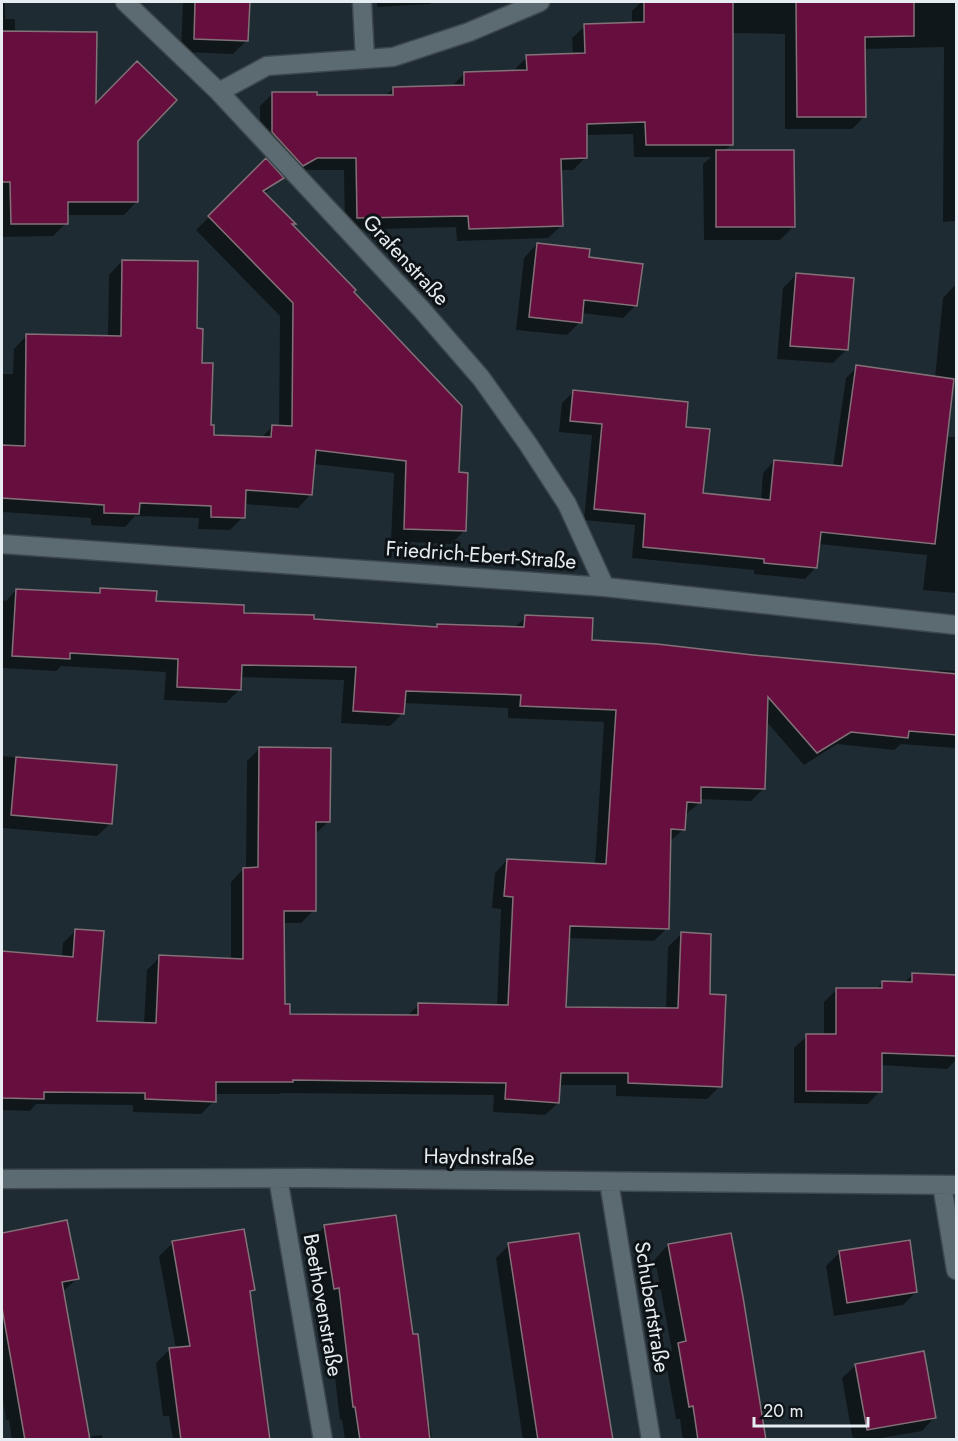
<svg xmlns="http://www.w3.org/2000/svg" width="958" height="1441" font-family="Jost,sans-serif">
<rect width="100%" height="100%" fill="#1f2b32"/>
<!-- shadow -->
<path fill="#0007" d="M2 2H5V19H15V33L94 106 136 140 137 201 124 215H66V223L53 236 2 237Z
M183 2H248L246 41 233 54 181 52Z
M377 2H433L430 4 377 7Z
M641 2H956V221L943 222 944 47 864 49 865 116 852 129H785V34L732 33V144L724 151 793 227 780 240H704L703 164 711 157H634L633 134 585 135 586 157 573 170H560L561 226 548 238 457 241 456 227 345 230 344 170H303L260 145V106L272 94 315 96H385L394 88 451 87 465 73 514 72V70L527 57 573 55 572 38 585 26 632 24V11Z
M265 161 282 178 264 194 294 224 292 227 351 292 457 474 464 531 451 544 391 541 394 473 313 464 311 494 298 508 244 504 243 517 230 530 198 529 199 518 135 516 125 527 91 525V518L2 512V374H13L14 349 27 335 108 337 109 275 122 261 195 329 212 436 261 438 273 426 279 427 280 316 196 230Z
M537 244 587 258 636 305 623 318 581 313 580 322 567 335 516 330 524 258Z
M796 275 846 350 833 363 777 359 783 288Z
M956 284V383L952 382 944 437H956V593L923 590 927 555 818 544 816 567 805 579 754 574V570L632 558 635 525 584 520 592 435 559 432 562 403 573 392 684 428 701 494 761 500 763 473 774 461 833 467 846 378 857 367 935 378 943 298Z
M101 589 155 602 242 614 313 620 435 628 438 625 514 628 526 617 590 642 935 673 939 670 956 671V748L901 744 894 750 837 744 804 765 766 721 764 788 751 801 699 799V803L685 815 684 829 669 842 667 928 654 941 568 938 565 1008 666 1009 668 947 681 934 709 996 720 1086 707 1099 616 1096V1085H559L558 1103 545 1115 493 1112 494 1095 281 1093 279 1094H214V1101L201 1114 133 1112V1105L36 1104 30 1111 2 1110V1029L30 1030 62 957 63 943 76 930 96 1023 144 1024 147 970 160 957 231 960V882L243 869H246L247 761 260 748 328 822 315 834 314 910 301 923H283V1006L289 1015 407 1016 419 1005 497 1006 501 909 492 908 495 873 507 860 595 865 604 722 508 718V708L404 703 403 713 390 726 341 723 344 680 240 677 239 690 226 703 164 700 166 672 61 666 56 671 2 668V600L6 601 16 590 96 594Z
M2 756 115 767 111 823 97 836 2 828Z
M913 974 956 976V1060L947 1069 880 1065V1091L868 1104 794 1103V1048L807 1036H824V1002L837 989H876L883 982 904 983Z
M66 1222 77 1279 62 1292 88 1437 102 1435V1440H12L9 1420H6L2 1392V1234Z
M325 1226 427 1426H430L432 1440H345L342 1419 340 1420 326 1301 321 1302 312 1240Z
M173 1243 253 1289 249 1293 268 1439 271 1440H173L169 1416H163L156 1363 169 1350 176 1349 159 1256Z
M509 1245 612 1440H523L496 1258Z
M668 1245 762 1428 764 1427 766 1440H683L680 1419H676L665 1357 672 1351 655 1259Z
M840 1252 916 1292 903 1305 834 1316 826 1266Z
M856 1365 935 1417 922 1431 870 1440H853L842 1378Z"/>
<!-- building -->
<path fill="#660f3e" stroke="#827278" stroke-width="1.5" d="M195 2H250L248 41 194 39Z
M644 2H733V145H646L645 122 587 124V158L561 159 563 226 469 229 468 216 357 218 356 158H317L303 166 272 132V92H317V95H393V87L464 85V72L527 70 526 55 585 53 584 24 644 22Z
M796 2H914V36L865 37 866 117H797Z
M2 31 97 32 96 103 137 61 177 100 138 141V202H68V224H11L10 182H2Z
M716 150H794L795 227H716Z
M266 158 284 178 263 191 296 224H292L356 290 354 292 462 406 459 472 468 473 466 531 404 529 406 461 316 450 312 495 246 490 245 518 211 517V506L140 503 139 514 104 513V505L2 498V445L25 446 26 334 121 336 122 260 198 261 197 328 203 329 202 363H213L211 425H214V435L271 437 272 425 292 426 293 303 208 216Z
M537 243 590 249 589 257 643 264 637 306 584 300 582 323 529 317Z
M796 273 854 278 848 350 790 346Z
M856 365 954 379 935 544 821 532 817 568 764 563V559L643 547 645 514 594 509 602 424 570 421 573 390 688 402 686 427 710 429 703 493 770 500 774 460 842 466Z
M100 588 157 591 156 601 244 605V613L314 615V619L437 627V624L524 627 525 615 593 618 592 640 657 644 753 655 957 674V735L909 731 908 738 851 732 817 753 768 697 765 789 701 787V803L687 802 685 830 671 829 669 929 570 926 566 1007 678 1008 681 932 711 934 710 994 726 995 722 1087 628 1083V1073H561L559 1103 505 1099 506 1083 293 1080V1082H216V1102L145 1099V1093L44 1092V1099L2 1098V951L73 957 75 929 104 931 97 1021 156 1023 159 955 243 959V868L258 867 259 747 331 748 330 822H316V911H284L285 1004H290V1014L418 1015V1003L508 1005 513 897 504 896 507 859 606 864 616 710 520 706 521 695 406 691 404 714 353 711 356 667 242 665 241 690 177 687 178 659 70 653V659L12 656 16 589 100 593Z
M16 757 117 765 112 824 11 815Z
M912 973 957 975V1056L882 1053V1092L806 1091V1034H836V988H882V981L912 982Z
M396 1215 413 1334H418L430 1440H360L355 1407H353L339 1288 334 1289 324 1225Z
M67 1220 79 1279 62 1282 90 1440H25L2 1308V1233Z
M244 1229 255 1290 250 1291 270 1440H181L169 1348 190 1346 172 1241Z
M579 1233 613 1440H538L508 1243Z
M731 1233 743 1297 766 1440H698L693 1406 689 1407 678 1343 686 1341 668 1244Z
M910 1240 917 1292 847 1303 839 1251Z
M924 1351 936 1418 867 1430 855 1364Z"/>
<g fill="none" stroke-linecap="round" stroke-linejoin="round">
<defs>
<path id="minor" d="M125 2 219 92 422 310 481 378 528 444 567 504 605 587
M362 2 365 59
M219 92 267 66 393 57 469 32 540 2
M2 544 605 587 956 625
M278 1178 323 1440
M2 1179 307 1178 956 1185
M609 1182 651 1440
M942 1185 956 1270"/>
</defs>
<!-- minor casing -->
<use href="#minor" stroke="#3d484d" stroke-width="21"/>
<!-- minor -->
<use href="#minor" stroke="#5c6a71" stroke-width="18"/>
</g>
<g text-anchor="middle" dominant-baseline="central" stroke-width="6" stroke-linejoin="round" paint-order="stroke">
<!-- street labels -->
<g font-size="21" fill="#e5edf2" stroke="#0d1316">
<text transform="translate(406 260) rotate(47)">Grafenstraße</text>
<text transform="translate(481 555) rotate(4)">Friedrich-Ebert-Straße</text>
<text transform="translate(479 1157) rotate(1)">Haydnstraße</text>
<text transform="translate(323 1305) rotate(80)">Beethovenstraße</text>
<text transform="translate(652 1307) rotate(81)">Schubertstraße</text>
</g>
</g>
<!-- border -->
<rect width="958" height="1441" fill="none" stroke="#e5edf2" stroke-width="6"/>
<!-- scale -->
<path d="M754 1417v9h114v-9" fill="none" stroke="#e5edf2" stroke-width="3"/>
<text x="763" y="1417" font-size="18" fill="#e5edf2" stroke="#0d1316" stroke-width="4.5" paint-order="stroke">20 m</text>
</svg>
